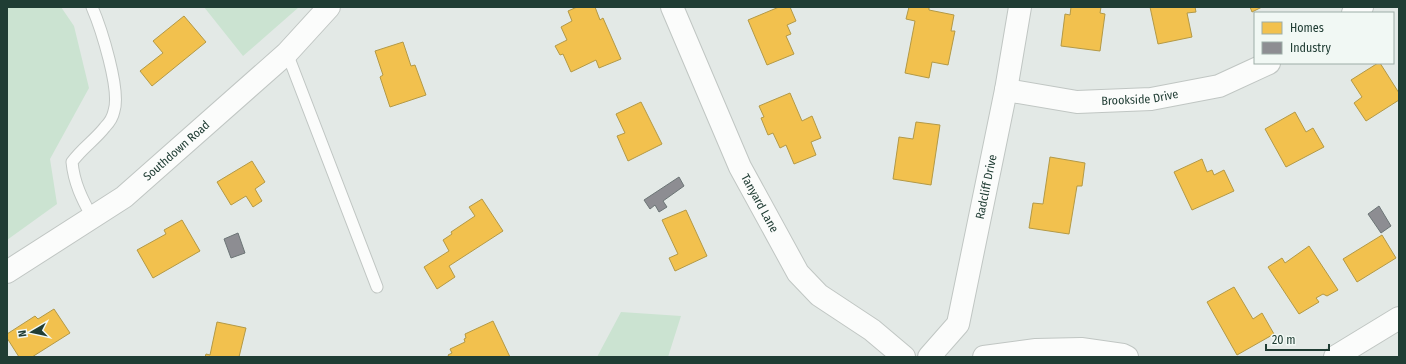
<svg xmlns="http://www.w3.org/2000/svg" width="1406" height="364" font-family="'Fira Sans Condensed',sans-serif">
<rect width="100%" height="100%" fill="#e3e9e6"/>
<!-- green -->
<path fill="#cbe3d1" d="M7 7H61L74 26 89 88 50 159 57 204 7 240Z
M204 7H299L243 56Z
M621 312 681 316 668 357H597Z"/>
<!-- homes -->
<path fill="#f2c14e" stroke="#b39946" d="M577 7H595L600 20 603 18 621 59 599 68 596 60 571 72 563 54 560 55 555 46 567 40 561 27 572 21 568 11Z
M779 7H790L796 21 787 25 791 34 786 36 794 54 767 65 748 20Z
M909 7H929V10L954 15 951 31H955L948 65 932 62 929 78 905 73 915 21 906 19Z
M1071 7H1101L1100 13 1105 14 1100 51 1061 46 1065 14 1070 15Z
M1150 7H1195L1196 12 1187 13 1192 37 1158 44Z
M1250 7H1262L1252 12Z
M184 16 206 42 152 86 140 71 163 53 153 41Z
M403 42 411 66 415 65 426 95 390 107 380 77 383 75 375 51Z
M1378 63H1380L1399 93V100L1366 121 1354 103 1362 97 1351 80Z
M790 93 802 121 812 116 821 138 811 142 816 155 794 164 786 145 780 148 773 133 768 135 761 118 764 117 759 106Z
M641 102 662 144 628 161 617 136 625 133 616 114Z
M1295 112 1306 132 1313 128 1324 147 1286 167 1265 129Z
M916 122 940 125 931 185 893 179 899 137 913 139Z
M1050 157 1085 163 1082 186H1077L1069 234 1029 228 1033 203 1043 204Z
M1202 159 1207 172 1212 170 1214 175 1224 170 1234 191 1192 210 1174 172Z
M252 161 265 182 255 189 262 201 253 207 246 196 231 205 217 182Z
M482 199 503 231 449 266 455 277 437 289 424 267 449 251 443 240 452 234 451 232 475 216 469 207Z
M686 210 707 256 675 271 669 258 678 254 662 220Z
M182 220 200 251 153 278 137 250 166 234 164 230Z
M1382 235 1396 258 1357 282 1343 259Z
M1309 246 1338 290 1327 296 1323 294 1316 298 1319 302 1299 314 1268 267 1282 258 1285 263Z
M1234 287 1253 319 1262 313 1274 334 1237 355 1207 302Z
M54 309 70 333 32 357H19L7 338V334L35 316 38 319Z
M493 321 510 357H449L448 355 452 353 450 349 465 342 464 339 466 338 465 334Z
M217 322 246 328 239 357H205L206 354 210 355Z"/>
<!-- industry -->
<path fill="#8d8d92" stroke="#6c7576" d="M679 177 684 186 663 201 667 207 659 212 655 205 650 209 644 200Z
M1379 206 1391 226 1381 233 1368 214Z
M238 233 245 253 231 258 224 239Z"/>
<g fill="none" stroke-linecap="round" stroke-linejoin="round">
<defs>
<path id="service" d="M92 7C101 28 121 90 114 111 113 116 109 123 105 127 95 140 82 148 72 162 74 183 82 199 92 217
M287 53 377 287"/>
<g id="minor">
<path id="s1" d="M672 7 740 167 798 273 819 295 872 330 904 357"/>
<path d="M1353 13 1362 7"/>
<path id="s2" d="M1006 90 1077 102 1151 99 1219 86 1269 63"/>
<path id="s3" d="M7 272 124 197 287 53 329 7"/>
<path id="s4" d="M929 357 958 324 1006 90 1020 7"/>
<path d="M984 357 1036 350 1081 349 1123 355 1127 357"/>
<path d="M1335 357 1399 318"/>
</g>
</defs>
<!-- service casing -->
<use href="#service" stroke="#c0c6c3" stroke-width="13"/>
<!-- minor casing -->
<use href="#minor" stroke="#c0c6c3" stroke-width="24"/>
<!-- service -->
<use href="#service" stroke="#fbfcfb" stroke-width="11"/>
<!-- minor -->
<use href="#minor" stroke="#fbfcfb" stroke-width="22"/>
</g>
<g text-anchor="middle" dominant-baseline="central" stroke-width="4" stroke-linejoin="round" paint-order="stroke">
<!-- street labels -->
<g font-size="12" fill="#203d34" stroke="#f1f8f4">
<text stroke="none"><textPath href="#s2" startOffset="135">Brookside Drive</textPath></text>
<text stroke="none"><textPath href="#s3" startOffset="209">Southdown Road</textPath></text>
<text stroke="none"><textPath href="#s4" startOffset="184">Radcliff Drive</textPath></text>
<text stroke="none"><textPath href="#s1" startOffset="215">Tanyard Lane</textPath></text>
</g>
</g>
<!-- border -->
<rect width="1406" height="364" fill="none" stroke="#203d34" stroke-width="16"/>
<!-- legend -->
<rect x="1254" y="12" width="140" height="52" fill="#f1f8f4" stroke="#9dada7"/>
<rect x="1262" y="22" width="20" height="12" fill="#f2c14e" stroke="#9dada7"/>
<text x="1290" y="32" font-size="12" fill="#203d34">Homes</text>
<rect x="1262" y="42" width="20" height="12" fill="#8d8d92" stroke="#9dada7"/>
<text x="1290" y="52" font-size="12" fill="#203d34">Industry</text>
<!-- north arrow -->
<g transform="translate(32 332) rotate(261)" stroke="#f1f8f4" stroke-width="3" paint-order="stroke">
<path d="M0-3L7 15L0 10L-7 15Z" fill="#203d34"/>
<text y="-6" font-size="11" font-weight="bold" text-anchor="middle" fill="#203d34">N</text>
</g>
<!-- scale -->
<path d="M1266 344v6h63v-6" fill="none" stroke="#203d34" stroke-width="2"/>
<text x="1272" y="344" font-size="12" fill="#203d34" stroke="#f1f8f4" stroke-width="3" paint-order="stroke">20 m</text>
</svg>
